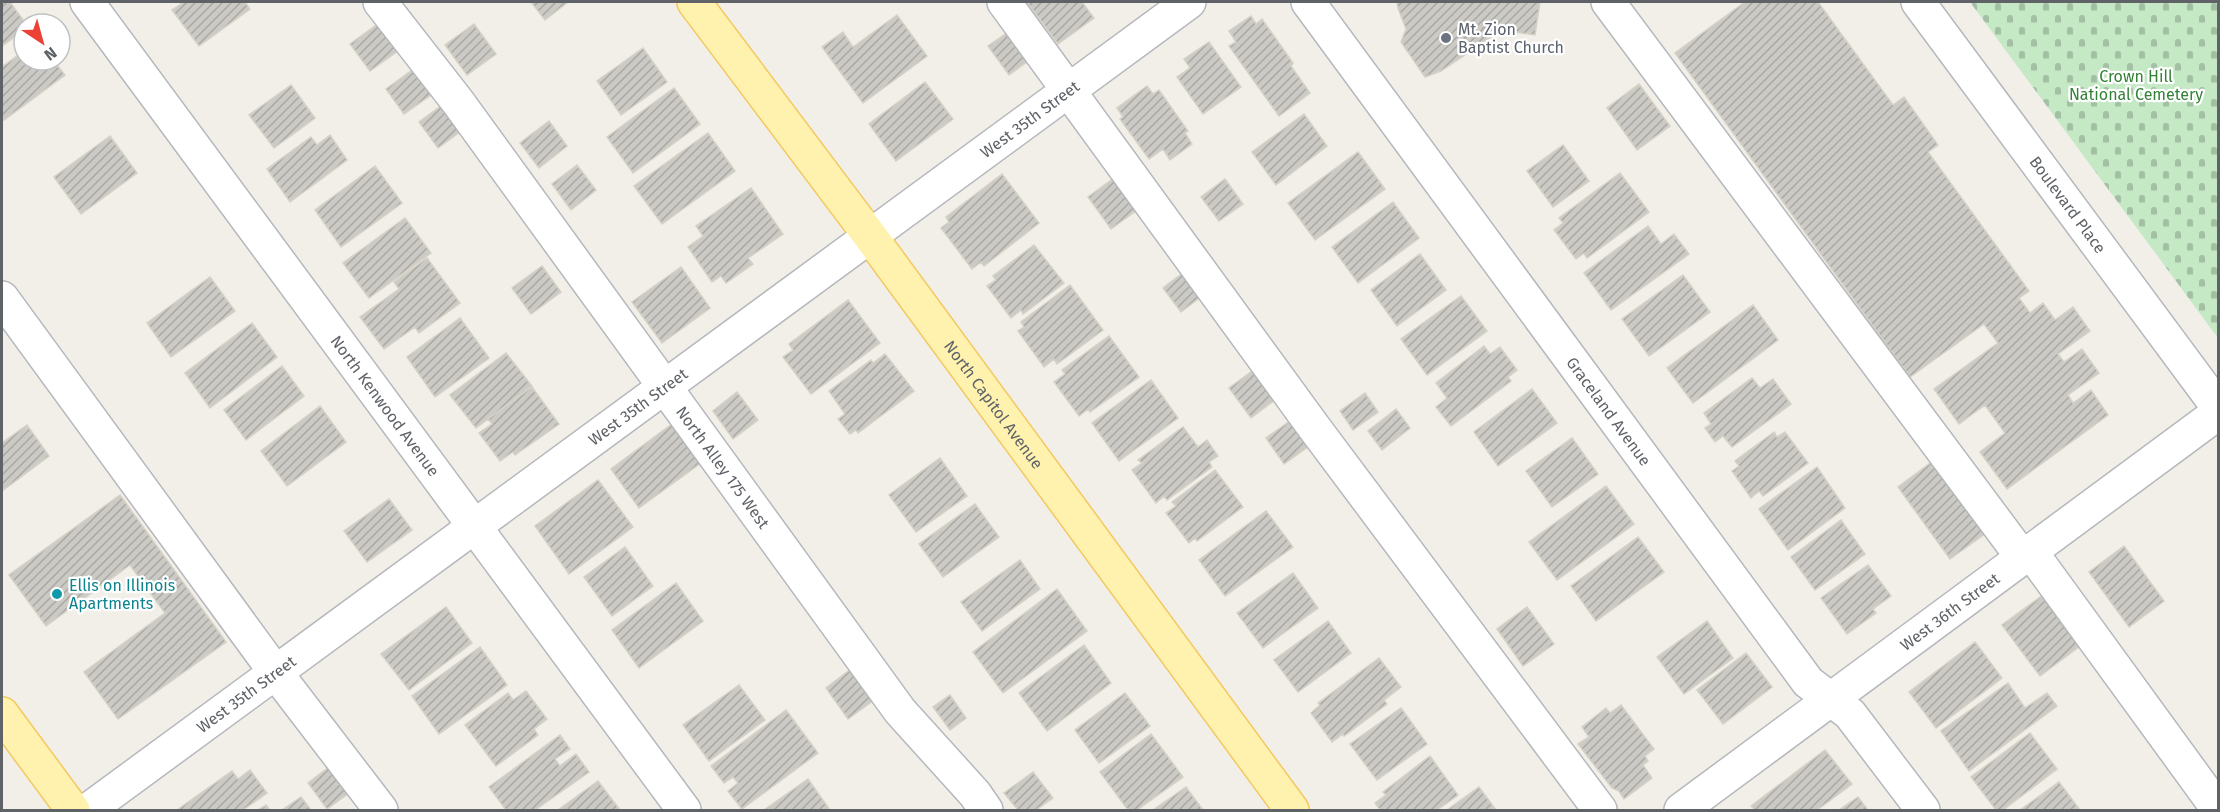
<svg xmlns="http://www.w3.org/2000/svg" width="2220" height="812" font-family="'Fira Sans',sans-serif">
<defs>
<pattern id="cemetery-stones" width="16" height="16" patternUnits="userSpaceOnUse" patternTransform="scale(1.5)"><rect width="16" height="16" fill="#c5e8c5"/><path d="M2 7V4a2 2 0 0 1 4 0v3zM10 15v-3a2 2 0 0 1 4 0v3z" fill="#a3c0a4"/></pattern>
<pattern id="building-hatch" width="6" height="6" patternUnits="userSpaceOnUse" patternTransform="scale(1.5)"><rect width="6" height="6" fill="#cccac5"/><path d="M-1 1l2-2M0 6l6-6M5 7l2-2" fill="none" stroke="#a9a8a4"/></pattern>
</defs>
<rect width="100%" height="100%" fill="#f1efe8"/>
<!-- cemetery -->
<path fill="url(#cemetery-stones)" d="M1970 2H2218V338Z"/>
<!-- building -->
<path fill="url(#building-hatch)" stroke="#d6d1c6" stroke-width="1.5" d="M2 2H10L26 24H24V30L2 46Z
M184 2H245L250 9 199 46 172 10Z
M531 2H568L545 20Z
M1027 2H1082L1094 18 1058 44Z
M1397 2H1540L1535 35 1502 30 1441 71 1425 77 1401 42 1406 29 1398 8Z
M1745 2H1818L1893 105 1904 97 1938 145 1928 152 2029 291 2019 298 2030 313 2043 303 2055 320 2073 307 2090 331 2058 354 2064 362 2082 349 2099 373 2068 395 2073 403 2091 390 2108 415 2007 489 1980 452 2005 433 1985 405 1959 424 1934 389 1998 343 1984 324 1910 377 1675 53Z
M897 15 927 56 863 103 822 47 843 32 853 47Z
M1251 16 1256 24 1262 19 1293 63 1291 66 1310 93 1279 116 1229 46 1236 42 1229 31Z
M382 21 402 48 370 71 350 44Z
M474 24 496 54 467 75 445 45Z
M1014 28 1035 56 1009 75 988 46Z
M1209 42 1241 87 1203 114 1177 77 1190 68 1184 59Z
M643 48 667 82 621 115 597 81Z
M24 51V60H53L65 75 4 120 2 116V67Z
M415 68 434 93 404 114 386 89Z
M925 82 953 119 896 161 869 124Z
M1639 84 1670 126 1637 150 1607 108Z
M291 85 315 118 274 148 249 115Z
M1147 86 1153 94 1159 90 1188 131 1185 133 1192 144 1170 160 1163 149 1149 159 1120 119 1123 117 1117 108Z
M674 88 700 124 633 173 607 137Z
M445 103 464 129 438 148 419 122Z
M1304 114 1327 146 1276 185 1252 152Z
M549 121 567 146 539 168 520 143Z
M708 133 735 171 662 224 634 186Z
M330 135 347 160 290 202 267 169 311 137 317 145Z
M110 136 137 173 81 214 54 177Z
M1563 145 1589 181 1553 207 1527 171Z
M1358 152 1385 189 1315 240 1288 203Z
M577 165 596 190 571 210 552 184Z
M375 166 402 203 341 247 315 210Z
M1620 173 1649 212 1587 258 1584 253 1576 259 1554 230 1563 223 1559 218Z
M1002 174 1039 223 984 266 981 262 972 269 941 228 949 222 946 217Z
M1114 178 1137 210 1111 229 1088 197Z
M1225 179 1243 204 1219 221 1201 197Z
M751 188 783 234 748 258 753 264 726 283 721 276 712 282 688 247 703 236 696 226Z
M1393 202 1419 238 1358 283 1332 247Z
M405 218 431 253 369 298 343 263Z
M1648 226 1661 244 1674 234 1689 254 1611 310 1584 273Z
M1034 245 1064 283 1023 314 1021 310 1011 318 987 286 996 280 993 276Z
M1420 254 1446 290 1397 326 1371 290Z
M427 258 460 303 419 333 415 327 384 349 360 317 399 289 394 282Z
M542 266 561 292 531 314 512 288Z
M1192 266 1210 290 1181 312 1163 288Z
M681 267 710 308 662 343 632 302Z
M1683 275 1710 312 1649 356 1622 319Z
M210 277 235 311 171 357 147 323Z
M1070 285 1103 330 1057 364 1054 359 1044 367 1018 331 1024 327 1021 322Z
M1461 296 1487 331 1427 375 1401 339Z
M848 300 880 343 811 394 783 357 793 350 789 344Z
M1753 305 1778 340 1693 403 1667 368Z
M460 318 489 358 435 397 407 357Z
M252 323 277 357 210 408 185 373Z
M1109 336 1139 377 1090 412 1088 409 1079 416 1054 382 1065 374 1062 370Z
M1484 346 1490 354 1500 347 1517 370 1508 377 1511 381 1451 426 1436 407 1447 398 1436 383Z
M506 353 532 386 476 428 450 395Z
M885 354 914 391 858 433 856 430 850 434 838 419 845 414 829 391 871 360 873 363Z
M282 366 304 396 246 440 224 410Z
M1255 369 1276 399 1251 418 1229 388Z
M1752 378 1760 388 1773 379 1791 404 1732 447 1723 436 1715 442 1705 428 1711 424 1704 413Z
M1151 380 1178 418 1119 461 1092 423Z
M532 387 559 424 515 455 513 452 500 461 479 433 492 424 488 419Z
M1532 389 1557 423 1498 466 1474 432Z
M737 392 758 420 733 439 713 411Z
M1365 393 1378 412 1353 430 1340 411Z
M320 406 346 442 287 486 261 451Z
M1396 409 1410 428 1382 450 1368 431Z
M1294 418 1312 444 1284 464 1266 438Z
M676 421 705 460 639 508 611 469Z
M27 425 49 456 2 491V443Z
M1183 427 1198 447 1207 440 1218 456 1209 462 1212 467 1167 500 1164 496 1156 503 1132 470 1142 463 1138 460Z
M1774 432 1777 437 1785 432 1808 463 1763 496 1759 491 1751 498 1732 471 1739 466 1735 461Z
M1572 438 1598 474 1552 507 1526 471Z
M940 458 967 496 916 532 889 495Z
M1933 461 1986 533 1950 559 1898 487Z
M1817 467 1845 508 1788 550 1759 509Z
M1215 470 1243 507 1197 541 1195 538 1189 543 1166 513 1176 506 1172 502Z
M598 480 633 527 569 574 535 526Z
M1606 486 1634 524 1557 580 1529 542Z
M120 495 226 642 118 719 84 672 165 613 130 565 46 626 9 575Z
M389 499 412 530 367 562 344 531Z
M975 504 999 537 943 577 919 544Z
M1266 511 1293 547 1225 596 1199 560Z
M1841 520 1865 554 1815 590 1791 557Z
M1638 537 1664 572 1596 621 1571 586Z
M2124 546 2164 601 2129 627 2089 572Z
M625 547 653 586 612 616 584 577Z
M1020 560 1040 589 982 631 961 602Z
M1868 565 1891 596 1873 609 1876 613 1847 634 1821 598Z
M1293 573 1318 608 1263 648 1237 613Z
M676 583 703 621 639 668 612 630Z
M1057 589 1087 631 1003 693 973 652Z
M2047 592 2084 643 2040 676 2002 625Z
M446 607 472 643 409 690 381 654Z
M1527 607 1554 644 1523 666 1497 629Z
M1328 621 1351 653 1298 692 1274 660Z
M1707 621 1733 658 1684 694 1657 657Z
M1975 642 2002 678 1936 728 1909 692Z
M1084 645 1111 683 1047 731 1019 693Z
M480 647 507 685 439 734 412 696Z
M1746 653 1772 687 1723 724 1697 690Z
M1379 658 1401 687 1384 700 1387 704 1344 736 1343 734 1332 742 1311 713 1320 705 1318 703Z
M855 666 878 697 848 719 826 688Z
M2008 683 2025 708 2047 693 2057 706 1969 771 1941 731Z
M739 685 765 720 709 761 683 725Z
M526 691 547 719 534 729 538 735 496 766 465 725 508 693 513 700Z
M1125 693 1150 726 1099 763 1075 730Z
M950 695 966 718 950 730 933 707Z
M1621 705 1654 749 1645 756 1648 761 1643 765 1652 778 1624 799 1619 791 1612 788 1578 744 1589 737 1582 727 1606 708 1610 713Z
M1401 708 1427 744 1377 780 1350 744Z
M786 710 818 753 742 809 728 791 738 783 733 777 724 783 711 766Z
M2030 733 2057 769 2003 810H1996L1971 777Z
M1151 734 1183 777 1137 810H1128L1100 772Z
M560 735 570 749 555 759 560 766 576 754 589 772 535 810H506L489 787Z
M1825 750 1852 784 1817 810H1755L1751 806Z
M1430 756 1458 795 1437 810H1380L1375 803 1386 795 1383 792Z
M337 761 356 788 327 809 308 783Z
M250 770 267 793 243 810H177L232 771 238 779Z
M1033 772 1053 798 1036 810H1018L1004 793Z
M808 779 830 810H764Z
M598 781 620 810H558Z
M2059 782 2080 810H2020Z
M1186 787 1203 810H1153Z
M1479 787 1496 810H1447Z
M301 797 311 810H282Z
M1858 797 1868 810H1839Z
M266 805 270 810H258Z"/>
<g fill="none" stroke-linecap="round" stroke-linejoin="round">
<defs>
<g id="minor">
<path id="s1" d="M87 2 684 810"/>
<path id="s2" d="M380 2 458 102 900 711 975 794 986 810"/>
<path d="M1004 2 1313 426 1600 810"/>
<path id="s3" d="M1308 2 1808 682 1850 714 1923 810"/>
<path d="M1608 2 2023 558"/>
<path id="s4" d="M1918 2 2218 407"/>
<path d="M2 298 276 673 381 810"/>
<path d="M2031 552 2218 809"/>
<path id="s5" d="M88 810 1189 2"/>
<path id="s6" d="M1681 810 2218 413"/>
</g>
<g id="major">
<path id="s7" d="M694 2 870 236 1292 810"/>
<path d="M2 714 73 810"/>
</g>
</defs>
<!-- minor casing -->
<use href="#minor" stroke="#b5b8bc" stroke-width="36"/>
<!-- major casing -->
<use href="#major" stroke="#f2c960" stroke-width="36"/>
<!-- minor -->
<use href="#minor" stroke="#fff" stroke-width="33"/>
<!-- major -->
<use href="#major" stroke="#fff2af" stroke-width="33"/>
</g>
<!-- markers -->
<circle fill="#6b7280" stroke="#fff" stroke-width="2" cx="1446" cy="38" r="6"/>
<circle fill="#0f9aa8" stroke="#fff" stroke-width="2" cx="57" cy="594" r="6"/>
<g text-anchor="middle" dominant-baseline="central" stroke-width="4.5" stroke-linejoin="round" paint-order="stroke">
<!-- worship labels -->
<g font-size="16" fill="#5b616d" stroke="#fff" text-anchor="start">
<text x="1458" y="29">Mt. Zion<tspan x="1458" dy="18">Baptist Church</tspan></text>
</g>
<!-- park labels -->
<g font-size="16" fill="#348238" stroke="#fff">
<text x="2136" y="76">Crown Hill<tspan x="2136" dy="18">National Cemetery</tspan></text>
</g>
<!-- street labels -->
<g font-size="16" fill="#5f6368" stroke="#fff">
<text stroke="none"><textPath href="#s5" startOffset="1168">West 35th Street</textPath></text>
<text stroke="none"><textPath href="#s4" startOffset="252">Boulevard Place</textPath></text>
<text stroke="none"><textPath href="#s1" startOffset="502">North Kenwood Avenue</textPath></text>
<text stroke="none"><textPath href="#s7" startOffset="502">North Capitol Avenue</textPath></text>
<text stroke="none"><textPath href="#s5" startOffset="682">West 35th Street</textPath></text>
<text stroke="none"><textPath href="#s3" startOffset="508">Graceland Avenue</textPath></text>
<text stroke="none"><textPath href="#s2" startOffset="578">North Alley 175 West</textPath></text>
<text stroke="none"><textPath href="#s6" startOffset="334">West 36th Street</textPath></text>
<text stroke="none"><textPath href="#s5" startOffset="196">West 35th Street</textPath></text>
</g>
<!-- culture labels -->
<g font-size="16" fill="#0d838f" stroke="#fff" text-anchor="start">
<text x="69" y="585">Ellis on Illinois<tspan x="69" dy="18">Apartments</tspan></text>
</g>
</g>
<!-- border -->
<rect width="2220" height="812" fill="none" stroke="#5f6368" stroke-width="6"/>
<!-- north arrow -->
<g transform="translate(42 42) rotate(144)"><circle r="28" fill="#ffffff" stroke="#bfc1c3" stroke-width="1.5"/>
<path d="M0-4.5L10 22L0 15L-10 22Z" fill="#ea4335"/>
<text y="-9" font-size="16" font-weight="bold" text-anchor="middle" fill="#5f6368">N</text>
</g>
</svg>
